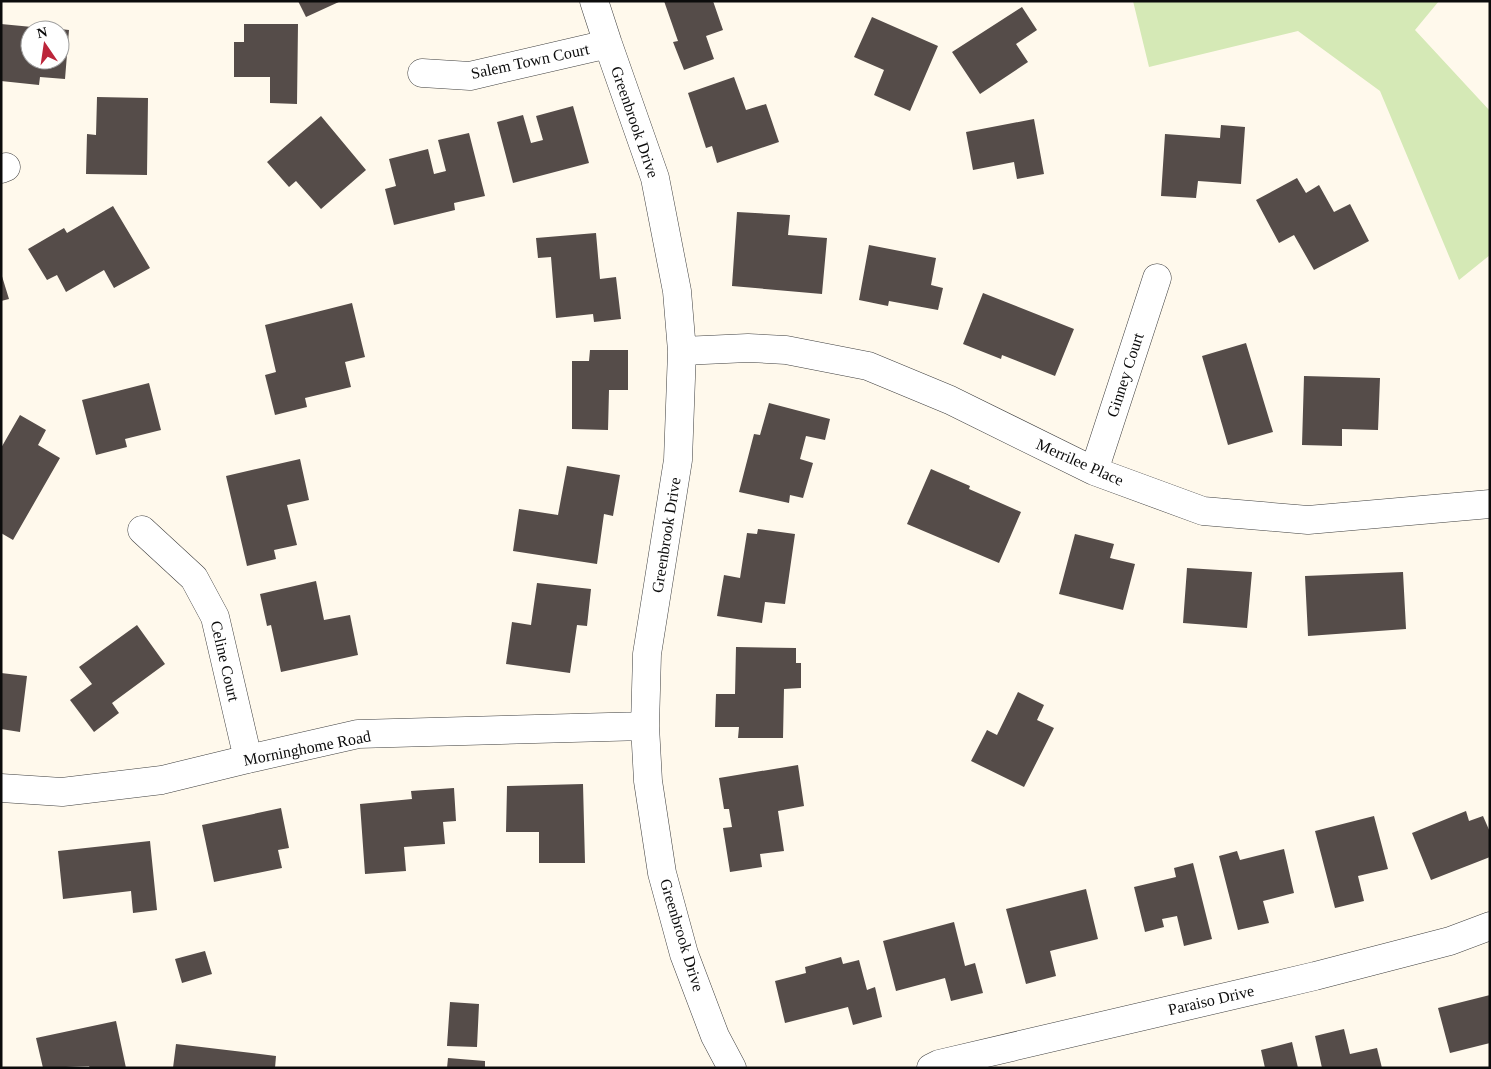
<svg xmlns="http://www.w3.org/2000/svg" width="1491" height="1069" font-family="'Times New Roman',serif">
<rect width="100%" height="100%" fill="#fff9ec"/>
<!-- green -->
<path fill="#d5e9b6" d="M1133 1H1439L1415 30 1490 111V255L1459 280 1380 91 1298 31 1149 67Z"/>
<!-- building -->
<path fill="#554c49" d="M298 1H341L306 17Z
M664 1H713L723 30 706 36 714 59 684 70 673 42 678 41Z
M1022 7 1037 30 1016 44 1028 62 980 94 952 52Z
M872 17 938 46 910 111 874 95 884 70 854 57Z
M1 24 53 29V30H30V60H60V29L69 30 65 79 40 77 39 85 1 81Z
M244 24H298L297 104 270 103V77H234V42H244Z
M734 77 746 110 766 104 779 142 717 163 712 146 706 148 688 93Z
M97 97 148 98 147 175 86 174 87 134 96 135Z
M573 106 589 163 513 183 497 122 523 115 531 143 543 140 536 116Z
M321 116 366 170 321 209 296 181 289 187 267 162Z
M1034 119 1044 174 1017 179 1014 162 973 170 966 132Z
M1221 125 1245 127 1241 184 1198 181 1196 198 1161 196 1165 134 1220 138Z
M469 133 485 196 454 203 455 210 394 225 385 189 396 186 389 159 428 149 434 174 446 171 438 140Z
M1297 178 1306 193 1319 185 1334 212 1350 204 1369 241 1314 270 1294 235 1279 243 1256 200Z
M113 206 150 268 114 288 104 270 66 292 57 275 47 280 28 249 64 228 67 233Z
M737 212 790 215 788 235 827 238 822 294 732 286Z
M596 233 600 279 616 277 621 319 594 322 593 314 556 318 551 257 538 258 536 238Z
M869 245 936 258 931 285 943 288 938 310 889 301 888 306 859 300Z
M1 273 9 299 1 301Z
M983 293 1074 329 1055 376 1002 355 1001 359 963 344Z
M352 303 365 357 345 362 351 387 305 398 307 407 275 415 265 375 276 372 265 325Z
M1246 343 1273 432 1228 445 1202 356Z
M590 350H628V390H609L608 430 572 429V361H589Z
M1304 376 1380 378 1378 430 1342 429V446L1302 445Z
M149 383 161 430 125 439 127 447 96 455 82 400Z
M769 403 830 419 825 440 806 436 800 459 813 463 803 498 790 495 789 503 739 492 754 434 760 435Z
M20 415 46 430 38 445 60 458 13 540 1 533V448Z
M300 459 309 500 287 505 297 545 274 550 276 559 247 566 226 476Z
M567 466 620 475 613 516 604 514 597 564 513 551 519 509 558 515Z
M931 469 970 486 969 489 1021 512 999 563 907 524Z
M758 529 795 534 785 604 765 602 762 623 717 616 724 575 740 578 747 533 757 534Z
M1075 534 1114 544 1110 558 1135 564 1123 610 1059 594Z
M1187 568 1252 572 1247 628 1183 623Z
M1403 572 1406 629 1308 636 1305 576Z
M316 581 324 620 350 615 358 655 281 672 271 625 267 626 260 594Z
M537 583 591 589 587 626 577 625 570 673 506 664 512 622 531 625Z
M137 625 165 664 112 703 119 713 94 732 70 700 92 684 79 667Z
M736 647 796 648V663H801V688L784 689 783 738H738L739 727H715L716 694H735Z
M1 673 27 676 20 732 1 729Z
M1018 692 1044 705 1037 720 1054 728 1024 787 971 761 987 730 997 735Z
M798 765 804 806 778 811 784 851 760 854 762 867 730 872 723 828 732 827 729 809H724L719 778Z
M583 784 585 863H539V832H506L507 786Z
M454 788 456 821 443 822 445 844 404 847 406 871 365 874 360 804 412 799 411 791Z
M281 808 289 848 278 850 282 868 214 882 202 825Z
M1466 811 1469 821 1483 816 1490 832V857L1431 880 1412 833Z
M1374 816 1388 869 1358 876 1364 901 1335 908 1315 831Z
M150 841 157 910 133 913 131 891 63 899 58 851Z
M1284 849 1294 893 1263 901 1269 923 1238 930 1219 856 1237 851 1240 860Z
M1193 863 1212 939 1184 946 1177 916 1162 919 1164 927 1145 932 1134 887 1176 877 1174 868Z
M1086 889 1098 939 1050 951 1056 976 1026 984 1006 909Z
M954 922 965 966 975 963 983 993 951 1001 945 978 896 991 883 941Z
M205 951 212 974 182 983 175 959Z
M841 957 843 964 859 960 867 990 875 987 882 1017 853 1025 848 1007 785 1023 775 981 806 973 805 967Z
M1490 995V1043L1450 1053 1438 1008Z
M450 1002 479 1004 477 1047 447 1046Z
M116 1021 126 1068H90L89 1066 43 1068 36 1038Z
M1344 1029 1350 1054 1377 1048 1382 1068H1322L1315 1036Z
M1292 1042 1298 1068H1265L1261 1050Z
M176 1044 276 1056 275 1068H173Z
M448 1058 485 1061V1068H447Z"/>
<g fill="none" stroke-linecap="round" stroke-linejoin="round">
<defs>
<path id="minor" d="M594 1 608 44 655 178 677 291 682 351 678 460 647 654 645 726 648 781 662 873 684 954 715 1036 732 1068
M422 73 470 76 608 44
M1 169 6 167
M682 351 748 348 786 350 868 366 950 400 1094 471 1203 511 1308 520 1490 504
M1094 471 1157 278
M142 530 194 578 215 617 248 759
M1 788 62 792 162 780 248 759 358 734 645 726
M931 1068 939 1064 1315 976 1450 941 1490 926"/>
</defs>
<!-- minor casing -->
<use href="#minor" stroke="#3f3f3f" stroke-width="29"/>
<!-- minor -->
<use href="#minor" stroke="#fff" stroke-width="28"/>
</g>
<g text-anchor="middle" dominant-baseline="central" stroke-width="5" stroke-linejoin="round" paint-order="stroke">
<!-- street labels -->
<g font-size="16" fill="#0c0c0c" stroke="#fff">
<text transform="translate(530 61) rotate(-12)">Salem Town Court</text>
<text transform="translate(635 122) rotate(71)">Greenbrook Drive</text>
<text transform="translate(1125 375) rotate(-72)">Ginney Court</text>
<text transform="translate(1080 462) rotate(24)">Merrilee Place</text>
<text transform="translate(666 535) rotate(-81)">Greenbrook Drive</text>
<text transform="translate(225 661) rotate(77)">Celine Court</text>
<text transform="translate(307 748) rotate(-11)">Morninghome Road</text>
<text transform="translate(682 935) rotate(73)">Greenbrook Drive</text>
<text transform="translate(1211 1000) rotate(-13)">Paraiso Drive</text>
</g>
</g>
<!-- border -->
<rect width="1491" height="1069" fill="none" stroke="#0c0c0c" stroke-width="5"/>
<!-- north arrow -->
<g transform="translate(45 45) rotate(347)"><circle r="24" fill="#ffffff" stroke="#9e9e9e"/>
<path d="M0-4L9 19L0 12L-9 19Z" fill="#bc253a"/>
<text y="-8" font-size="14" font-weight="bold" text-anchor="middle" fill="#0c0c0c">N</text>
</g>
</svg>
